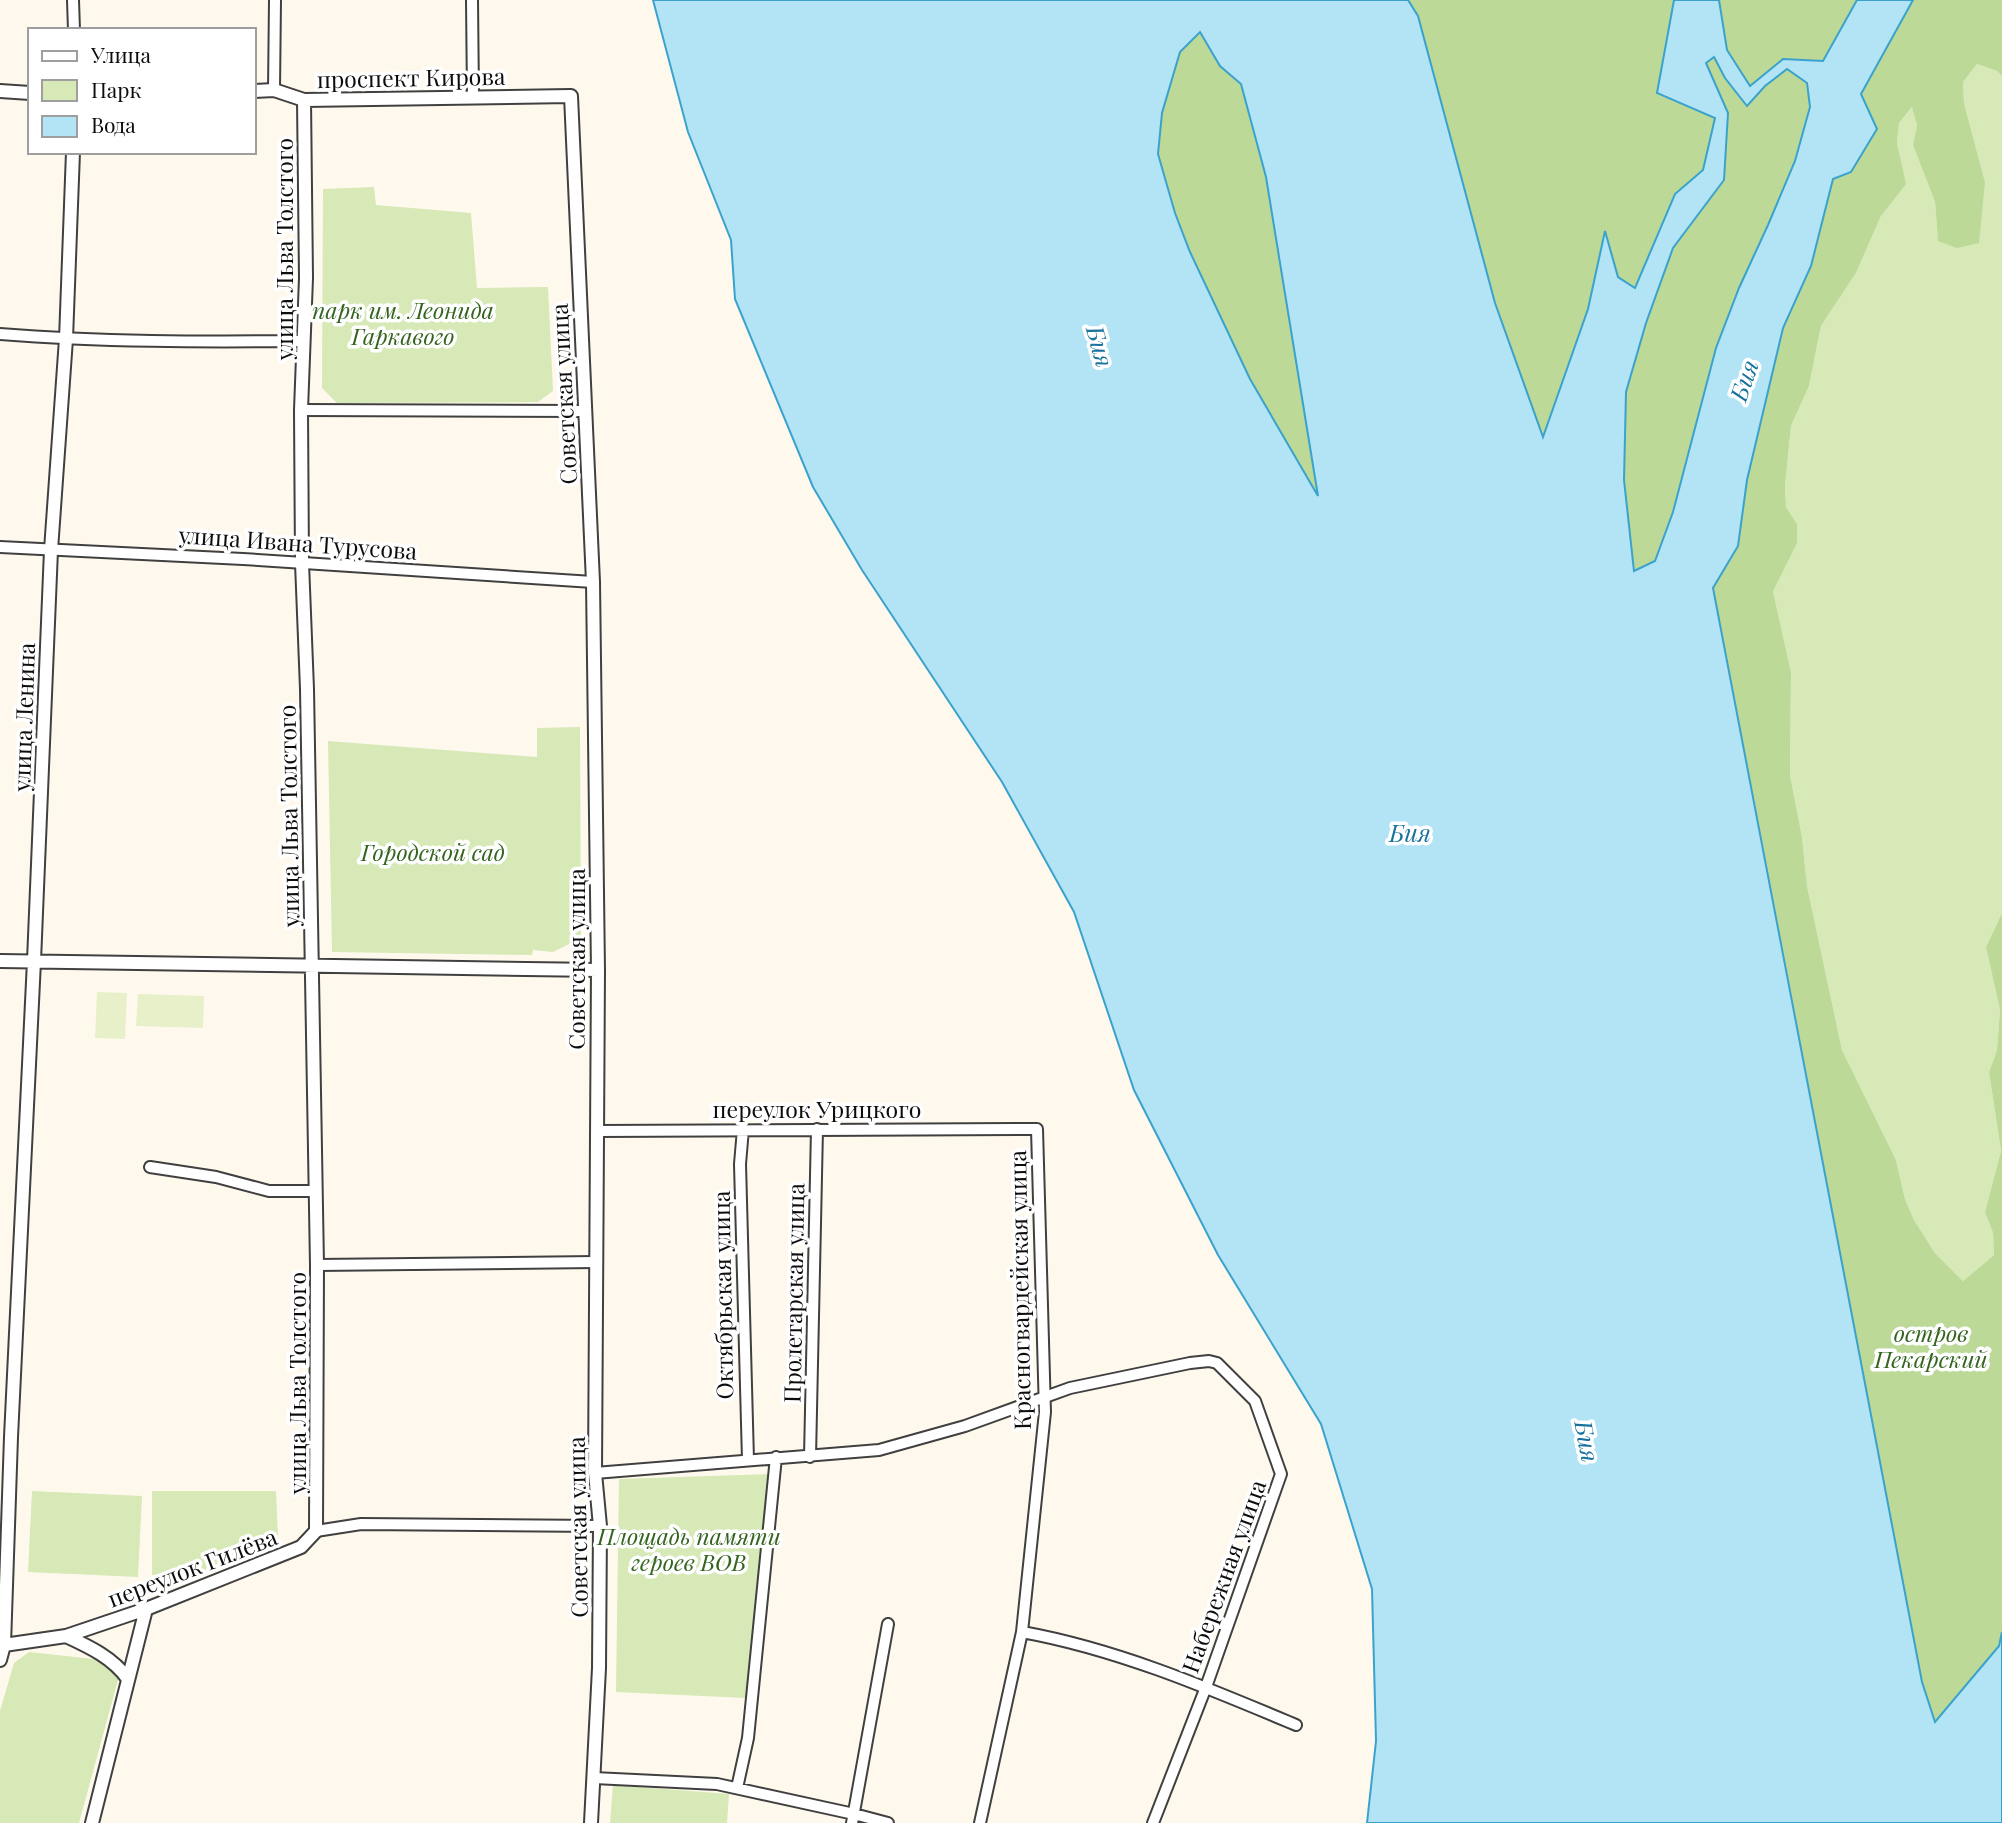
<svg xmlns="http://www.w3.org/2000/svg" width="2002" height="1823" font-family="'Playfair Display',serif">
<rect width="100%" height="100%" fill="#fff9ed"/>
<!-- green -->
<path fill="#d6e9b7" d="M1977 64 1997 71 2002 76V913L1986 947 2000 1010 1997 1050 1989 1072 2001 1151 1985 1212 1993 1233 1994 1255 1963 1281 1935 1253 1914 1220 1905 1199 1896 1160 1842 1050 1807 886 1802 837 1790 775 1791 672 1773 591 1797 524 1786 507 1785 486 1791 426 1809 386 1821 326 1856 273 1881 216 1905 184 1897 143 1899 123 1913 106 1917 125 1913 145 1935 202 1938 241 1985 182 1964 103 1963 82Z
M374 187 376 205 471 213 477 288 548 287 553 391 538 402 337 403 322 388 323 189Z
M580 727 581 938 553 952 533 950 532 955 332 952 328 741 537 757V728Z
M768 1474 746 1698 616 1692 619 1479Z
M32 1491 142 1496 138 1577 28 1572Z
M152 1491H276L278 1537 199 1576 152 1575Z
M29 1652 103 1660 115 1667 118 1680 79 1823H0V1711L14 1663Z
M613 1785 729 1794 727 1823H610Z"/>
<!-- forest -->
<path fill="#bcd997" d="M1408 0H1674L1657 93 1715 118 1703 170 1675 194 1635 288 1618 277 1604 233 1588 309 1543 438 1495 303 1418 16Z
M1719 0H1857L1823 61 1783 59 1750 86 1727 50Z
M1913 0H2002V76L1997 71 1977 64 1963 82 1964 103 1985 182 1979 243 1957 248 1938 241 1935 202 1913 145 1917 125 1912 107 1899 123 1897 143 1906 184 1881 216 1856 273 1821 326 1809 386 1791 426 1785 486 1786 507 1797 524V543L1773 591 1791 672 1790 775 1802 837 1807 886 1842 1050 1896 1160 1905 1199 1914 1220 1935 1253 1963 1281 1994 1255 1993 1233 1985 1212 2001 1151 1989 1072 1997 1050 2000 1010 1986 947 2002 913V1632L1999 1646 1935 1723 1922 1682 1713 587 1738 546 1747 480 1783 328 1811 266 1833 179 1877 129 1861 94Z
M1200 32 1220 66 1241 84 1266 177 1319 498 1250 379 1190 252 1175 213 1158 154 1162 113 1180 52Z
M1714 56 1725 78 1747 106 1765 86 1787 69 1807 83 1810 107 1795 161 1768 225 1739 288 1716 348 1673 512 1655 561 1633 571 1624 480 1626 392 1646 323 1673 248 1724 180 1728 113 1706 62Z"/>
<!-- pitch -->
<path fill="#e7f0c9" d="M97 992 127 993 125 1039 95 1038Z
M138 994 204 996 203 1028 136 1026Z"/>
<!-- water -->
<path fill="#b2e4f5" stroke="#3aa2cc" stroke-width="2" fill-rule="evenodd" d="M653 0H1408L1418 16 1495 303 1543 437 1588 309 1605 231 1618 277 1635 288 1675 194 1703 170 1715 118 1657 93 1674 0H1719L1727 50 1750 86 1783 59 1823 61 1857 0H1913L1861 94 1877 129 1851 172 1833 179 1811 266 1783 328 1747 480 1738 546 1713 588 1922 1682 1935 1722 1999 1646 2002 1632V1823H1367L1376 1741 1372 1589 1321 1424 1218 1255 1134 1090 1074 912 1002 782 862 570 813 487 735 299 731 240 688 132ZM1200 32 1220 66 1241 84 1266 177 1318 496 1250 379 1190 252 1175 213 1158 154 1162 113 1180 52ZM1714 57 1725 78 1747 106 1765 86 1787 69 1807 83 1810 107 1795 161 1768 225 1739 288 1716 348 1673 512 1655 561 1634 571 1624 480 1626 392 1646 323 1673 248 1724 180 1728 113 1706 63Z"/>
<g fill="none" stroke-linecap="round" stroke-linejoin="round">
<defs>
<path id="minor" d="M73 0 74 30
M472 0 473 97
M274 90 275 0
M0 334C101 342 202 342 304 341
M301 410 585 411
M0 547 243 559 593 582
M743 1129 740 1164 748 1460
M597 1131 1037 1129 1045 1412 1022 1632 980 1823
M150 1167 216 1177 269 1191H316
M317 1265 596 1262
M810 1457 817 1129
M595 1473 879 1450 965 1426 1070 1388 1190 1363 1209 1361 1217 1363 1255 1401 1281 1474 1206 1687 1153 1823
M316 1531 361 1524 600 1526
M1022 1632C1117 1649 1208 1688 1296 1725
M594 1778 717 1784 854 1814 888 1823
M737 1788 748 1738 776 1457
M852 1823 888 1624"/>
<path id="tertiary" d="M0 91 30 93
M254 91 274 90 304 100 571 96 593 582 598 970 595 1473 600 1526 599 1668 591 1823
M0 961 598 970
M66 1636C90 1647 113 1658 128 1679
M4 1645 66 1636 146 1609 301 1547 316 1531 317 1265 307 689 302 563 301 410 306 278 304 100
M0 1660 4 1645 11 1437 34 961 51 550 66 339 73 152
M92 1823 146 1609"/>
</defs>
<!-- minor casing -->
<use href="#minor" stroke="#404040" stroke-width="14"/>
<!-- tertiary casing -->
<use href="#tertiary" stroke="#404040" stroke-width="16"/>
<!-- minor -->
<use href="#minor" stroke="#fff" stroke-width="10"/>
<!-- tertiary -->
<use href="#tertiary" stroke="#fff" stroke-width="12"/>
</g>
<g text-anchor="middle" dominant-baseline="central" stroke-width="7" stroke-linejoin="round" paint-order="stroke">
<!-- street labels -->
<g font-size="23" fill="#0d0d0d" stroke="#fff">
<text transform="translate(411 77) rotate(-1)">проспект Кирова</text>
<text transform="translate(283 249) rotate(-90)">улица Льва Толстого</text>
<text transform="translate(563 394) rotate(-93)">Советская улица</text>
<text transform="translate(298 542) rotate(4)">улица Ивана Турусова</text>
<text transform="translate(23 717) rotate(-88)">улица Ленина</text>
<text transform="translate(288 816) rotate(-91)">улица Льва Толстого</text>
<text transform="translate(575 959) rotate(-90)">Советская улица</text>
<text x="817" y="1108">переулок Урицкого</text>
<text transform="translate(1019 1290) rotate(-91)">Красногвардейская улица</text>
<text transform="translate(793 1293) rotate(-89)">Пролетарская улица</text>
<text transform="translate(722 1295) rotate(-91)">Октябрьская улица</text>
<text transform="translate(296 1383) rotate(-90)">улица Льва Толстого</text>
<text transform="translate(577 1527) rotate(-91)">Советская улица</text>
<text transform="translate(192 1567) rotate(-21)">переулок Гилёва</text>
<text transform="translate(1223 1576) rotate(-70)">Набережная улица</text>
</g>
<!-- park labels -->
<g font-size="23" font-style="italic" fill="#34641e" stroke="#fff">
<text x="403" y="309">парк им. Леонида<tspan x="403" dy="26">Гаркавого</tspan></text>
<text x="433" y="851">Городской сад</text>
<text x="1931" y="1332">остров<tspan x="1931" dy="26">Пекарский</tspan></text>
<text x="689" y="1535">Площадь памяти<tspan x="689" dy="26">героев ВОВ</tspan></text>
</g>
<!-- water labels -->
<g font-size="24" font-style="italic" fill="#17729d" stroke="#fff">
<text transform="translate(1101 346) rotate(74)">Бия</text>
<text transform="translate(1743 380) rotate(-71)">Бия</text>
<text x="1410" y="832">Бия</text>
<text transform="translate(1588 1441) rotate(79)">Бия</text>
</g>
</g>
<!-- legend -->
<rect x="28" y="28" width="228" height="126" fill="#ffffff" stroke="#9e9e9e" stroke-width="2"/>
<rect x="42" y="51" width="35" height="10" fill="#ffffff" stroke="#9e9e9e" stroke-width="2"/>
<text x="91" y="63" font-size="21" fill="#0d0d0d">Улица</text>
<rect x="42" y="80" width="35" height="21" fill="#d6e9b7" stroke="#9e9e9e" stroke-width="2"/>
<text x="91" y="98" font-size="21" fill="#0d0d0d">Парк</text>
<rect x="42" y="116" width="35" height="21" fill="#b2e4f5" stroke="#9e9e9e" stroke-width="2"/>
<text x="91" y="133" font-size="21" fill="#0d0d0d">Вода</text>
</svg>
